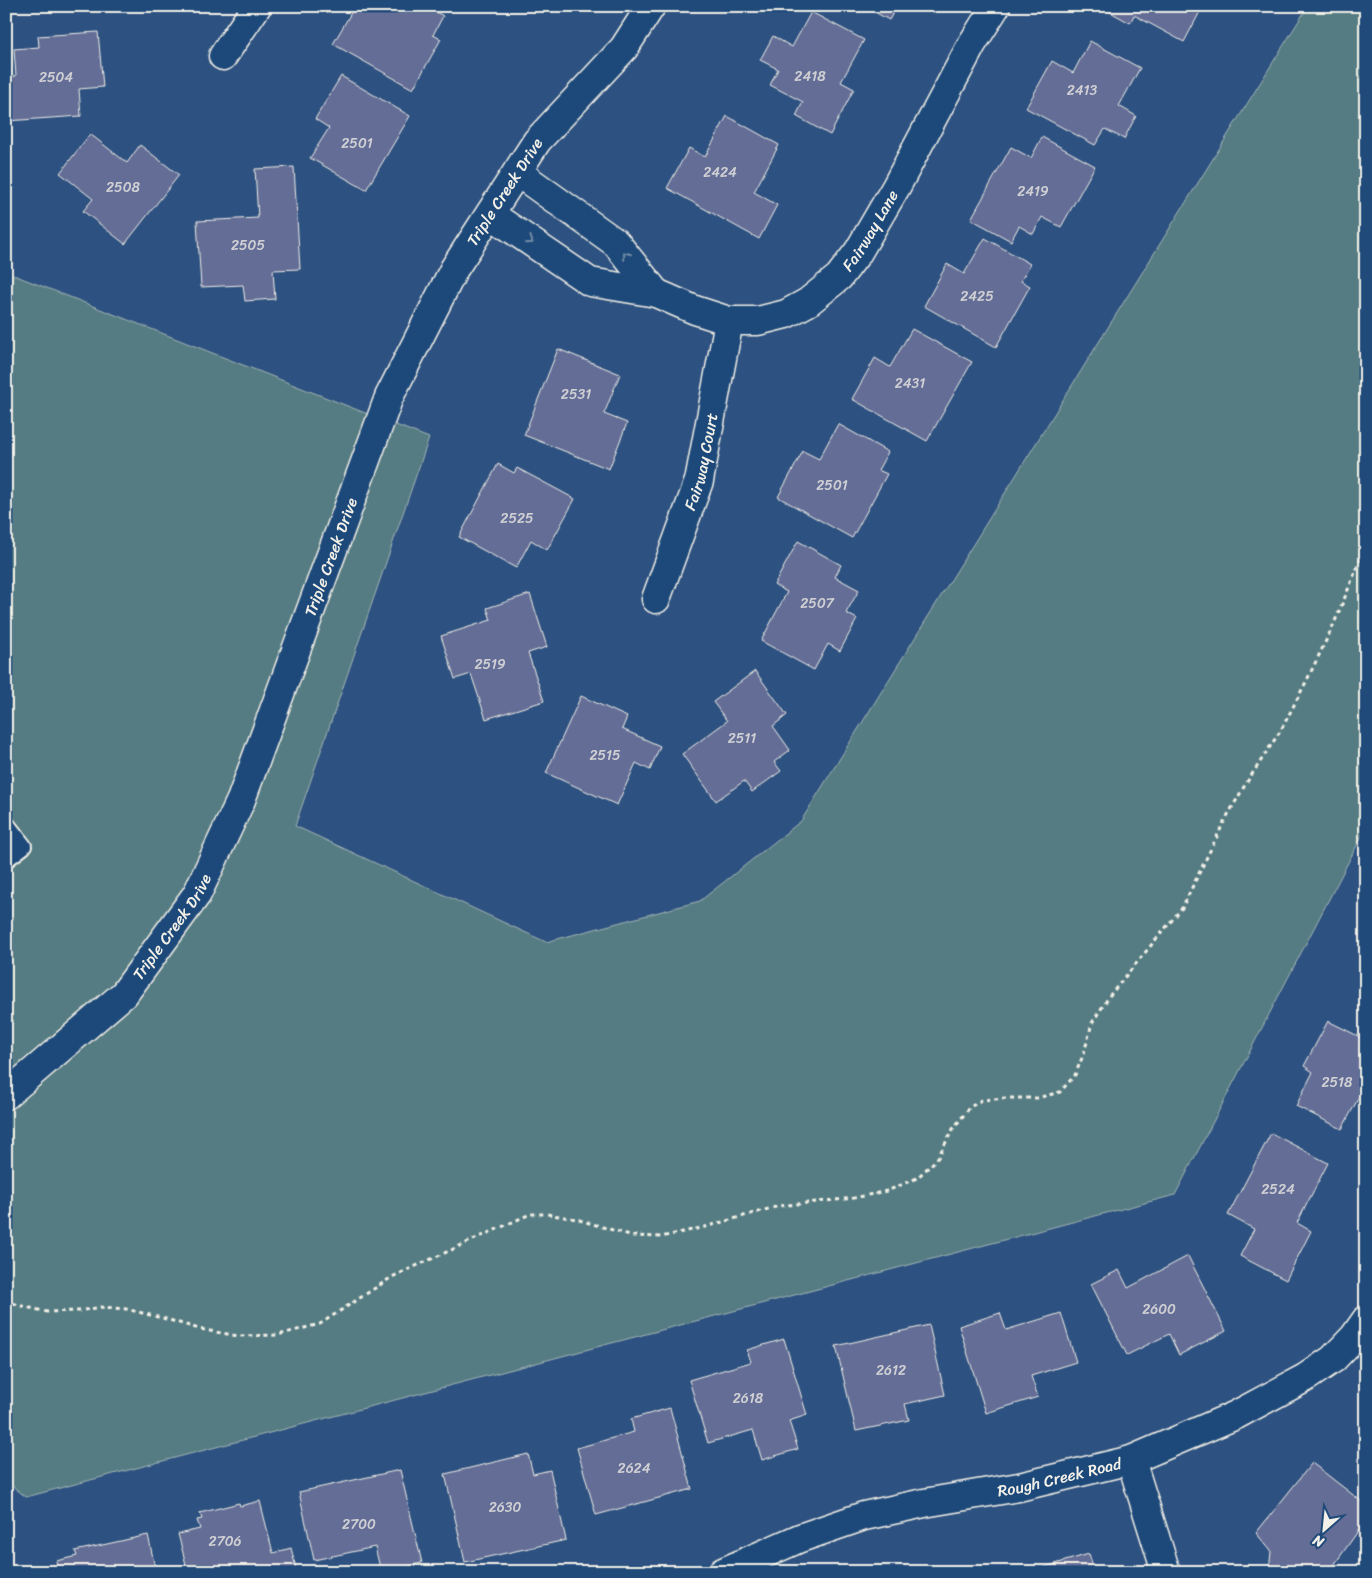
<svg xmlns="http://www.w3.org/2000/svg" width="1372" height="1578" font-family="Sriracha,sans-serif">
<rect width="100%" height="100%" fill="#2d5180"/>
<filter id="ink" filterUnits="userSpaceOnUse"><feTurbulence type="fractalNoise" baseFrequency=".02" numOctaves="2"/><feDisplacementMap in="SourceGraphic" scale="10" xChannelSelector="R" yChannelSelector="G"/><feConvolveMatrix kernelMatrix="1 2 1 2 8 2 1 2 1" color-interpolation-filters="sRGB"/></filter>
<g filter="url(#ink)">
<!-- green -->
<path fill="#547b82" stroke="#a4b6b5" d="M1308 6H1366V828L1175 1195 26 1497 6 1481V272L429 438 295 826 546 942 700 901 801 821Z"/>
<!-- building -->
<path fill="#636d96" stroke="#f4f1e8" d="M355 6H426L443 16 433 35 441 39 413 89 333 44Z
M864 6H897L889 20Z
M1106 6H1203L1184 42 1134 15 1130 23 1105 9Z
M811 12 864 40 841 82 854 89 830 135 796 116 803 102 770 85 778 69 760 60 773 36 792 47Z
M98 32 103 87 79 89 81 116 6 121V77L16 76 14 49 39 47 38 36Z
M1090 41 1140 68 1119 106 1136 116 1124 139 1105 129 1095 145 1026 108 1052 61 1073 73Z
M341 76 410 116 366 190 310 158 329 128 315 119Z
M727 116 779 145 754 192 777 205 759 239 667 188 689 148 705 157Z
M90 134 127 163 140 145 179 175 125 244 83 211 93 199 60 173Z
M1042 137 1095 166 1061 227 1042 217 1033 234 1019 226 1011 241 971 219 1011 147 1031 158Z
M294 167 300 269 273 270 275 299 245 301 243 285 201 287 197 221 258 218 255 169Z
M985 238 1030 264 1021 281 1030 286 996 347 924 306 947 264 964 274Z
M912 329 972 362 927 441 852 399 875 358 890 367Z
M558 349 620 374 604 414 627 423 609 469 524 435Z
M838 424 888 452 878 470 887 474 852 538 778 497 803 451 819 459Z
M498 464 514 473 517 468 575 499 547 550 531 540 516 568 459 537Z
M798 541 841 565 835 577 859 590 846 613 857 619 840 651 828 644 814 670 761 641 787 592 774 585Z
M530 594 547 647 528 653 544 701 486 719 471 674 455 679 441 636 491 620 487 608Z
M755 671 787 715 773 726 790 750 774 762 781 771 752 792 744 781 716 801 682 754 727 721 713 702Z
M581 696 627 717 622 729 660 746 650 770 636 763 617 805 546 773Z
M1328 1021 1366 1040V1095L1361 1093 1342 1129 1296 1106 1313 1072 1304 1066Z
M1271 1133 1328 1163 1297 1223 1311 1231 1286 1280 1240 1256 1254 1229 1228 1215Z
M1188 1256 1226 1331 1179 1355 1169 1334 1127 1355 1091 1284 1119 1270 1128 1288Z
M1000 1313 1006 1330 1061 1313 1076 1362 1031 1376 1038 1397 986 1413 959 1326Z
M929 1325 945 1395 905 1404 909 1420 856 1431 836 1346Z
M784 1339 807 1415 789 1421 798 1449 762 1460 753 1430 708 1443 689 1380 751 1362 747 1350Z
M670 1408 692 1489 596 1515 577 1448 634 1432 631 1419Z
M528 1454 533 1474 550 1470 566 1540 465 1562 445 1474Z
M1312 1463 1366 1505V1520L1329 1572H1269L1271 1551 1256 1533Z
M400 1470 422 1563 381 1572 375 1547 314 1560 299 1492Z
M260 1501 273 1553 291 1548 297 1572H188L178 1534 200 1529 197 1520 202 1519 200 1513 239 1503 240 1506Z
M148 1535 156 1572H59L56 1561 77 1556 75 1551Z
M1089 1554 1095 1572H1028Z"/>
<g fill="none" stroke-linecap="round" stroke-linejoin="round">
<defs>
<path id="lane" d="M6 824 23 846 6 859"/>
<g id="street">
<path d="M223 56 257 6"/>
<path d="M517 172 616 243 656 293"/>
<path id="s1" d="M490 214 590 282 656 293 695 310 729 321H758L786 314 808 302 839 277 858 252 896 187 972 44 996 6"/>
<path id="s2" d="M656 599 699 481 729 321"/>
<path d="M1131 1460 1166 1572"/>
<path id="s3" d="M723 1572 800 1538 864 1516 924 1503 1019 1487 1131 1460 1236 1415 1305 1378 1333 1359 1354 1337 1366 1320"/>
</g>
<g id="secondary">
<path id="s4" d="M6 1095 124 994 197 894 241 800 389 397 454 269 537 141 624 48 651 6"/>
</g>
</defs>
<!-- lane casing -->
<use href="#lane" stroke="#f4f1e8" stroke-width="20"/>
<!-- street casing -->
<use href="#street" stroke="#f4f1e8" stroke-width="31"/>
<!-- secondary casing -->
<use href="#secondary" stroke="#f4f1e8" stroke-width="31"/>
<!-- path -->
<path stroke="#f4f1e8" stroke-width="3" stroke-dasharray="4 4" stroke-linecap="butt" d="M6 1300 18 1305 47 1312 79 1311 101 1307 126 1309 166 1319 199 1329 238 1336 278 1335 320 1324 392 1277 530 1214H547L576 1219 633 1236 661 1237 705 1227 779 1206 854 1198 887 1191 917 1178 937 1159 953 1129 970 1107 982 1100 1006 1098H1037L1060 1092 1075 1075 1084 1053 1092 1023 1110 995 1182 908 1225 820 1245 785 1281 730 1307 680 1333 626 1366 546"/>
<!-- lane -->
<use href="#lane" stroke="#1f4a7a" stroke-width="16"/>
<!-- street -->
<use href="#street" stroke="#1f4a7a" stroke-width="28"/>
<!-- secondary -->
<use href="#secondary" stroke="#1f4a7a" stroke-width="28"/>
</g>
<!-- one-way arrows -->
<defs><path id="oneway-chevron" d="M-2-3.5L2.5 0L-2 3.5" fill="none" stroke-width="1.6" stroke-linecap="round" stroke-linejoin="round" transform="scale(1.25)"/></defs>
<g stroke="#748da6">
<use href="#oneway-chevron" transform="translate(530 241) rotate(35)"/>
<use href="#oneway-chevron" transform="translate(626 255) rotate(-129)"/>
</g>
</g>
<g text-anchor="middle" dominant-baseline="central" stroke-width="4" stroke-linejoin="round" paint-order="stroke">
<!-- number labels -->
<g font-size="14" fill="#d0d0d4">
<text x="810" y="76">2418</text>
<text x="56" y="77">2504</text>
<text x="1082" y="90">2413</text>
<text x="357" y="143">2501</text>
<text x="720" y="172">2424</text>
<text x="123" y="187">2508</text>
<text x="1033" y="191">2419</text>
<text x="248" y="245">2505</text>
<text x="977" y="296">2425</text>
<text x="910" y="383">2431</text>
<text x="576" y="394">2531</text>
<text x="832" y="485">2501</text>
<text x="517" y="518">2525</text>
<text x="817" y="603">2507</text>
<text x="490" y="664">2519</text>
<text x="742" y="738">2511</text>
<text x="605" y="755">2515</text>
<text x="1337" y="1082">2518</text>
<text x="1278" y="1189">2524</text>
<text x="1159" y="1309">2600</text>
<text x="891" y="1370">2612</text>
<text x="748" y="1398">2618</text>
<text x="634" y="1468">2624</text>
<text x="505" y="1507">2630</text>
<text x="359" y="1524">2700</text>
<text x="225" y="1541">2706</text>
</g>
<!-- street labels -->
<g font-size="16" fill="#f4f1e8" stroke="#1f4a7a">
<text stroke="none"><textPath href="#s4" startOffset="1048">Triple Creek Drive</textPath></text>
<text stroke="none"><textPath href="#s1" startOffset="445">Fairway Lane</textPath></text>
<text stroke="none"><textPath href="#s2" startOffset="145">Fairway Court</textPath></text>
<text stroke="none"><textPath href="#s4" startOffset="642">Triple Creek Drive</textPath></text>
<text stroke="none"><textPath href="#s4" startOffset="238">Triple Creek Drive</textPath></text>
<text stroke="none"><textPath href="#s3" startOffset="351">Rough Creek Road</textPath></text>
</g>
</g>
<!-- margin -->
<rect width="1372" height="1578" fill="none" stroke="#1f4a7a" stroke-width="25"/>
<rect x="12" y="12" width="1347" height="1553" fill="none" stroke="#f4f1e8" stroke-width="2" filter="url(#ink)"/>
<!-- north arrow -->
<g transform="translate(1324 1530) rotate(207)" stroke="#1f4a7a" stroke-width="4" paint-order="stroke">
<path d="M0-4L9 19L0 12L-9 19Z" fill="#f4f1e8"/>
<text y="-8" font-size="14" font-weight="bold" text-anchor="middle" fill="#f4f1e8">N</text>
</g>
</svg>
